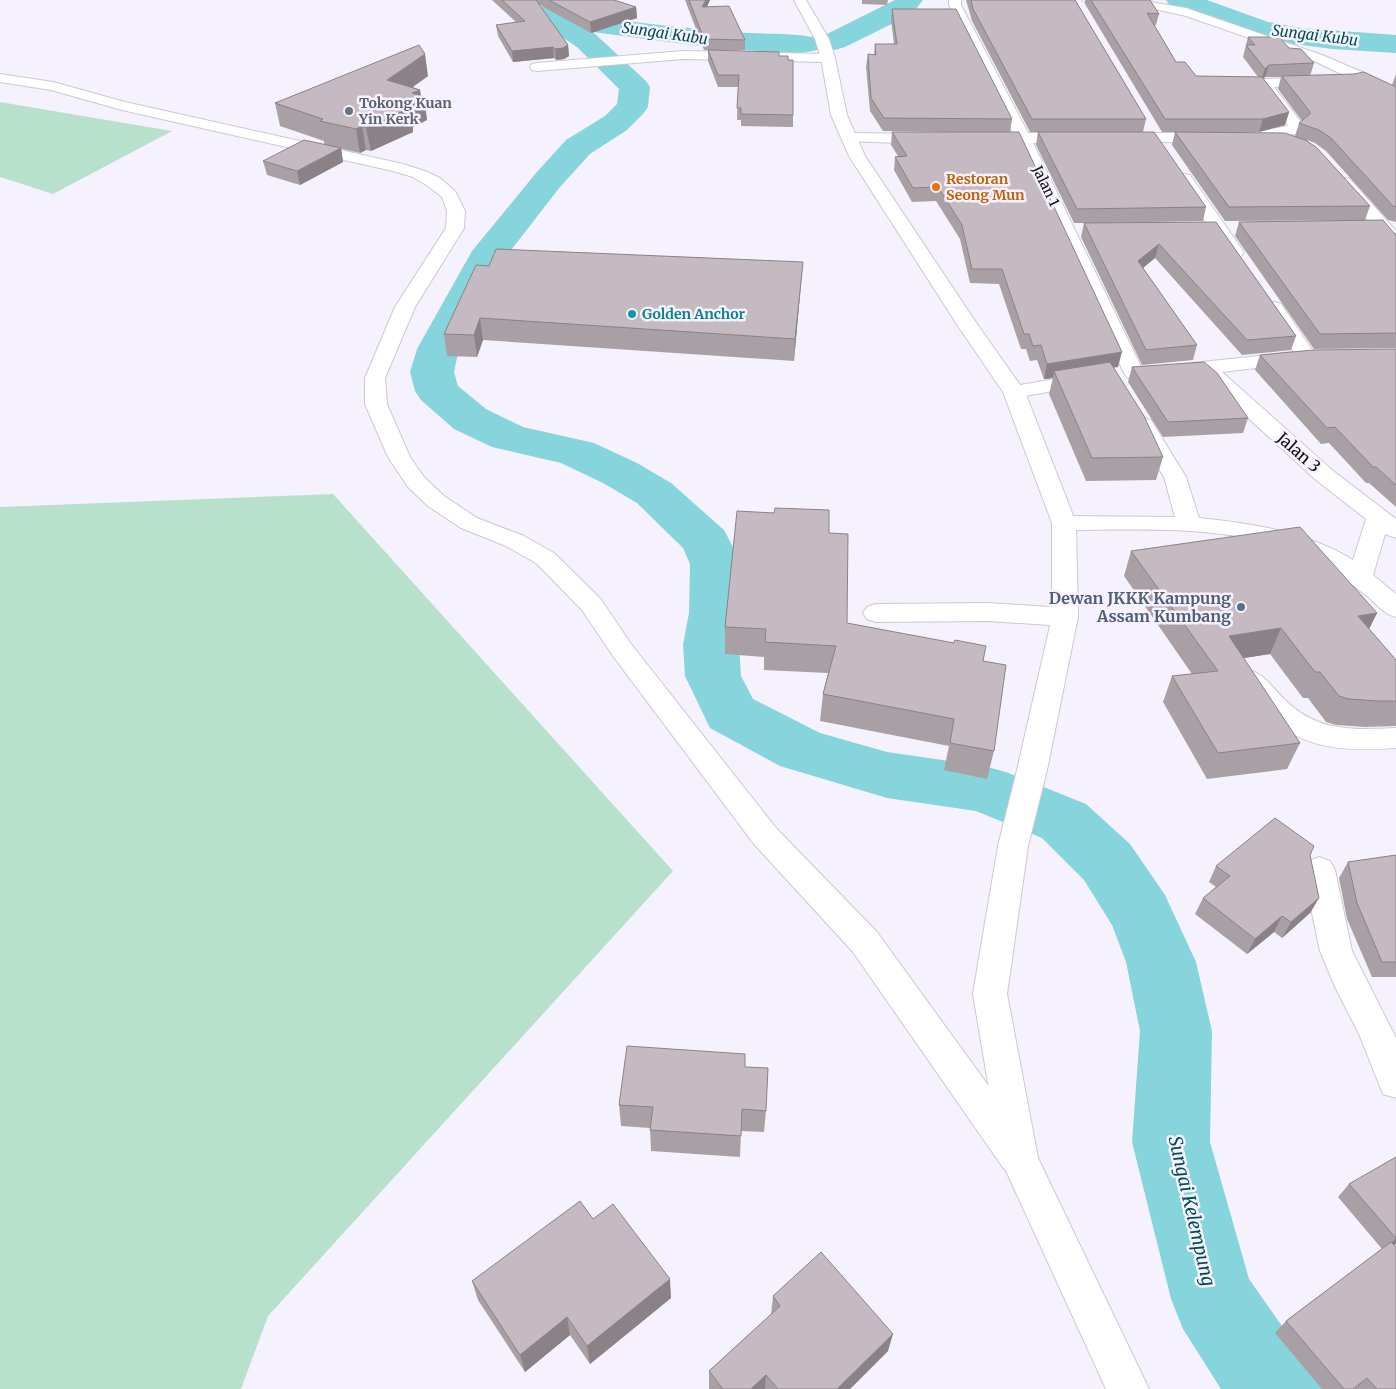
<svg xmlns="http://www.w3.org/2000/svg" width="1396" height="1389" font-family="Merriweather,serif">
<rect width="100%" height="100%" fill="#f6f2fd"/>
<!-- green -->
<path fill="#b7e1cc" d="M0 102 172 131 53 194 0 177Z
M333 494 673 871 268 1316 241 1389H0V507Z"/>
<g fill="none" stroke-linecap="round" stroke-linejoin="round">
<!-- river -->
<path fill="#86d4dc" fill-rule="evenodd" d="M895 0H923L912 14 845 47 835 50 825 47 821 41 825 35Z
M1166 0H1207L1268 22 1301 28 1396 35V53L1333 49 1285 43 1249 34 1170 6Z
M546 6C607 21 673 27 737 32 763 35 792 32 817 38L821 44 817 50C799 55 779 52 760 51 704 48 649 39 593 32L646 81 650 87 648 107 643 114 627 130 590 154 560 187 508 254 459 349 454 372 458 386 486 409 523 427 594 443 637 463 671 483 724 530 742 564 743 613 739 645 741 676 753 699 820 733 887 752 984 766 1006 772 1086 804 1130 844 1165 895 1196 962 1212 1031 1210 1142 1249 1279 1282 1326 1312 1358 1325 1389H1221L1183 1329 1171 1299 1132 1142 1140 1031 1126 962 1112 925 1084 880 1042 838 976 811 887 798 780 766 710 728 685 676 683 645 689 613 690 564 683 548 637 503 603 483 561 463 492 447 454 429 421 400 415 391 410 372 417 349 472 251 536 173 566 140 605 116 617 104 619 89 577 47 536 20 532 14 536 8Z"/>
<defs>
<path id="minor" d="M949 0H961V5L1028 133H1074L1080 135 1082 138 1080 141 1074 143H1033L1144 373 1141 377 1134 379 1127 377 1124 373 1017 143 979 141 977 138 979 135 1013 133 949 5Z
M1082 0H1138L1186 8 1322 55 1362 72 1396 90V100L1312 60 1186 16 1155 9 1088 4Z
M683 51 828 54 835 58 828 62 683 59 537 71 532 70 530 67 532 64 537 63Z
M0 74 53 82 125 102 403 164 425 171 440 178 455 191 465 211 464 228 415 307 385 378 387 404 410 457 424 477 444 496 477 518 524 536 554 553 600 598 631 644 776 828 877 932 1030 1143 1036 1156 1030 1169 1017 1174 1004 1169 853 952 754 844 613 656 582 610 536 563 506 546 461 528 428 506 408 487 388 457 365 404V378L395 307 446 228 447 211 442 197 428 186 413 177 393 171 122 110 51 90 0 82Z
M1317 77 1322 78 1324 81 1322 84 1274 87 1304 126 1296 134 1244 143 1238 141 1236 138 1238 135 1288 126 1259 87 1265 79Z
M850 133 929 134 935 136 937 139 935 142 929 144 844 141 842 138 844 135Z
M1122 133H1209L1215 135 1217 138 1215 141 1209 143 1116 141 1114 138 1116 135Z
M1184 174 1190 175 1241 248 1244 252 1241 256 1235 257 1229 256 1176 179 1178 175Z
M1344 178 1350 179 1396 231V247L1390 246 1338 187 1336 183 1338 179Z
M1274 302 1281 304 1317 357 1314 361 1222 372 1332 470 1396 519V538L1385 534 1373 575 1396 594V617C1382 614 1375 601 1363 593 1343 577 1322 563 1298 553 1231 524 1136 530 1064 530L1056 528 1052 523 1056 518 1064 516 1175 517 1164 477 1132 425 1135 420 1143 418 1151 420 1186 477 1199 518C1250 523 1309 532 1353 560L1366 519 1316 480 1200 374 1174 377 1167 375 1164 371 1167 367 1174 365 1294 352 1264 308 1267 304Z
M1089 373 1096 375 1099 379 1096 383 1014 398 1007 396 1003 392 1007 388 1014 386Z
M987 603 1065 608 1074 611 1078 617 1074 623 1065 626 987 621 876 622 867 619 863 613 867 607 876 604Z
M1249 670C1264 674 1273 688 1284 699 1317 732 1352 730 1396 728V748C1338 752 1296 749 1255 703 1248 695 1241 688 1235 679L1239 672Z
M1319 857 1330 861 1335 870 1352 951 1396 1038V1098L1383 1094 1359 1034 1335 987 1320 951 1303 870 1308 861Z"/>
<path id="major" d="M794 0H806L829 39 835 58 847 115 865 156 977 324 1025 392 1076 523 1078 617 1047 770 1028 846 1007 994 1038 1158 1149 1389H1106L1007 1173 1001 1160 973 994 998 846 1017 770 1052 617V523L1003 392 958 326 849 156 831 115 821 58 815 39Z"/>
</defs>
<!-- minor casing -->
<use href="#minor" stroke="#ccc8d3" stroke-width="2"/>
<!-- major casing -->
<use href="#major" stroke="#ccc8d3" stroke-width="2"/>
<!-- minor -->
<use href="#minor" fill="#fff" fill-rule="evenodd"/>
<!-- major -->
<use href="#major" fill="#fff" fill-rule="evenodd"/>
</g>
<!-- wall -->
<path fill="#a9a0a6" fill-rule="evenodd" d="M492 0H614L636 7 637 18 591 33 538 4 568 45 569 56 564 59 556 60 554 58 513 62 498 36 496 25 516 22Z
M685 0H710L707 7 745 40V50H704Z
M862 0H888L887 5 862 4Z
M966 0H1075L1146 119 1143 132 1206 207 1203 221 1098 223 1216 222 1296 336 1291 350 1242 355 1155 258 1143 268 1197 345 1193 360 1142 365 1081 237 1084 223H1074L1036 145 1038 132H1030L972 21Z
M1085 0H1150L1159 14 1156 25H1154L1176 62 1196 76 1258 77 1243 57 1248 37 1289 48 1314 63 1310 76 1392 85 1396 74V222L1388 220 1326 151 1315 143 1307 140 1370 206 1365 220 1396 234V348L1314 349 1235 236 1239 222 1365 220 1225 221 1172 145 1175 132H1162L1085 4ZM1265 77H1281L1278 89 1302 121 1299 123 1295 136 1211 132H1259L1285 125 1289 112 1263 79Z
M892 9 1012 119 1010 132 1118 367H1113L1163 457 1156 480 1086 481 1049 394 1053 378 1044 379 1037 360 1030 361 1026 349H1021L999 284 970 283 960 239 936 201 912 202 894 170 895 157 898 156 891 145 892 132H955L883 131 870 111 866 67 868 54 874 55 875 44H894L891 20Z
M708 50 779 56 788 60 793 115V127L741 126V120H737L738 87H718L708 61Z
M428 76 413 87 420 90 421 96 424 97 427 120 413 127V132L371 151 366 150 360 153 324 145V141L280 126 275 103Z
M341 148 343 162 300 185 267 175 263 161Z
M803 262 801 283 794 361 483 340 477 357 447 356 444 334 489 266Z
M1396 349V507L1369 483H1366L1329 443 1321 444 1255 370 1260 355Z
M1132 367 1248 418 1243 433 1163 437 1128 382Z
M1131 551 1377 613 1369 629 1396 660V726L1365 727 1336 725 1326 722 1308 698H1303L1270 654 1243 658 1300 743 1287 769 1207 779 1163 702 1172 676 1192 674 1124 576Z
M847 623 983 661 994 751 987 779 944 770 949 746 820 721 823 694 828 673 764 670V657L725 654V627Z
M1310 855 1319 898 1310 913 1282 938 1274 932 1247 954 1195 914 1203 898 1216 887 1209 882 1216 866Z
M1396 855V977H1372L1347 919 1339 878 1348 862Z
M745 1067 766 1111 764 1132 741 1131 740 1157 651 1151 650 1128 621 1126 619 1105Z
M1396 1157V1244L1394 1245 1396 1389H1322L1275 1333 1286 1321 1382 1249 1338 1197 1349 1184Z
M593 1219 671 1298 590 1364 570 1335 525 1372 478 1300 472 1281Z
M773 1296 888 1351 850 1389H709V1371L771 1315Z"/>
<!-- shaded-wall -->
<path fill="#8a8287" d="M706 0H710L702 17V7Z
M636 7 637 18 591 33 590 22Z
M568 45 569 56 564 59 556 60 555 49Z
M553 47 554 58 513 62 512 51Z
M425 54 428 76 391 102 387 80Z
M1269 65 1265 77 1261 81 1265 69Z
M420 90 421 98 424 97 427 120 413 127V132L371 151 366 128 403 106 412 93Z
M1289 112 1285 125 1259 132 1263 119Z
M362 126 366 150 360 153 356 129Z
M341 148 343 162 300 185 297 171Z
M1159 244 1155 258 1134 275 1138 261Z
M803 262 801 283 794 361 795 339Z
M480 318 483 340 477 357 474 335Z
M1122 352 1118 367 1057 377 1054 371 1053 378 1044 379 1047 364Z
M1377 613 1364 639 1358 616Z
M1281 628 1270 654 1219 662 1229 636Z
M1319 898 1310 913 1282 938 1291 922Z
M1282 916 1274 932 1247 954 1255 939Z
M1396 1238V1244L1383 1251Z
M670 1279 671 1298 590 1364 587 1346Z
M567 1317 570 1335 525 1372 520 1355Z
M893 1334 888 1351 850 1389H837Z
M766 1375 765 1389H751Z"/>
<!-- building -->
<path fill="#c5bac1" stroke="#8a8287" d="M502 0H536L568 45 563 48 555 49 553 47 512 51 496 25 525 21Z
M549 0H614L636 7 590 22Z
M689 0H706L702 7 729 6 745 40 704 39Z
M971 0H1075L1146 119H1032L973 9Z
M1091 0H1150L1159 14 1147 13 1176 62H1185L1196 76 1262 77 1289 112 1263 119H1165Z
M892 9H956L1012 119 884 118 871 98 868 54 876 55 875 44H897Z
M1248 37H1276L1280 38 1289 48 1301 49 1314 63 1269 65 1265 69 1246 45H1255Z
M419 45 425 54 387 80 420 90 412 93 424 97 403 106 410 108 366 128 362 126 356 129 320 121 323 119 275 103Z
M708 50 779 52V56H788V60H793V115L741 114V108H737L739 75H718Z
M1364 72 1396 87V207L1393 206 1331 138 1319 130 1299 123 1310 114V112L1282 76 1354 74Z
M892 132H1019L1122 352 1047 364 1041 345 1033 346 1029 334H1024L1002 269H972L962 225 938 187 913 188 895 157 907 156Z
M1038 132H1154L1206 207 1077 209Z
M1175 132 1285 133 1305 140 1316 147 1370 206 1229 207Z
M304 140 341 148 297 171 263 161Z
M1383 220 1394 233 1396 234V333L1320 334 1239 222Z
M1216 222 1296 336 1247 340 1159 244 1138 261 1197 345 1146 350 1084 223Z
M496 249 803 262 795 339 480 318 474 335 444 334 476 265 489 266Z
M1396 349V485L1376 467H1373L1335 427 1327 428 1260 355 1313 350Z
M1110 362 1144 416 1163 457 1092 458 1054 371Z
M1204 362 1217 373 1248 418 1168 422 1132 367Z
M775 508 829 510V533L848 534 847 623 954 643 955 640 986 646 983 661 1006 665 994 751 950 743 954 719 823 694 836 646 765 642 766 629 725 627 737 511 774 513Z
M1300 527 1377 613 1358 616 1396 660V701H1378L1349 699 1339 696 1320 672H1315L1281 628 1229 636 1300 743 1218 753 1172 676 1218 671 1131 551Z
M1275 818 1314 846 1310 855 1319 898 1291 922 1282 916 1255 939 1203 898 1230 876 1216 866Z
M1396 855V962H1382L1357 903 1348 862Z
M627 1046 745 1054V1067L768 1068 766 1111 742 1109 741 1136 650 1130 653 1107 619 1105Z
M1396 1157V1238L1349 1184Z
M580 1201 593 1219 613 1204 670 1279 587 1346 567 1317 520 1355 472 1281Z
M1391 1242 1396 1247V1389H1377L1367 1378 1353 1389H1344L1286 1321Z
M821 1252 893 1334 837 1389H778L766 1375 751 1389H723L709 1371 780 1306 773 1296Z"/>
<!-- markers -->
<circle fill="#6b7280" stroke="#f6f2fd" stroke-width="2" cx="349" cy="111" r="5"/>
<circle fill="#e8710a" stroke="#f6f2fd" stroke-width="2" cx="936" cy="187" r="5"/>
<circle fill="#0f9aa8" stroke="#f6f2fd" stroke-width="2" cx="632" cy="314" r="5"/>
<circle fill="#5c6f8a" stroke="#f6f2fd" stroke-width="2" cx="1241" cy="607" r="5"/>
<g text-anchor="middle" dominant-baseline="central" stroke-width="5" stroke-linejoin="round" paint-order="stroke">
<!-- far-worship labels -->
<g font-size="14" font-weight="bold" fill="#5b616d" stroke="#f6f2fd" text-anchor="start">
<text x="359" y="103">Tokong Kuan<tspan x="359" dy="16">Yin Kerk</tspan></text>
</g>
<!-- far-food labels -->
<g font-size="14" font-weight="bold" fill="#c56008" stroke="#f6f2fd" text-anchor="start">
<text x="946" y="179">Restoran<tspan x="946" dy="16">Seong Mun</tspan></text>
</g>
<!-- far-street labels -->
<g font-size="14" fill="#111013" stroke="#f6f2fd">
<text transform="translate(1046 186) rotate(64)">Jalan 1</text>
</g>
<!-- far-culture labels -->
<g font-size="14" font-weight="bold" fill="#0d838f" stroke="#f6f2fd" text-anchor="start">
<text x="642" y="314">Golden Anchor</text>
</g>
<!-- far-water labels -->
<g font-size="15" font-style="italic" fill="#014c53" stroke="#f6f2fd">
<text transform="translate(665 33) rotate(8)">Sungai Kubu</text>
<text transform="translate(1315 35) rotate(7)">Sungai Kubu</text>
</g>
<!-- street labels -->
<g font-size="16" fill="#111013" stroke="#f6f2fd">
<text transform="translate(1299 452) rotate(41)">Jalan 3</text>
</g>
<!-- service labels -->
<g font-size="16" font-weight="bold" fill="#4e5e75" stroke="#f6f2fd" text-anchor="end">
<text x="1231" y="598">Dewan JKKK Kampung<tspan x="1231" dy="18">Assam Kumbang</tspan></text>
</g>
<!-- water labels -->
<g font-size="18" font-style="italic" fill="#014c53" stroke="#f6f2fd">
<text transform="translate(1192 1211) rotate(77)">Sungai Kelempung</text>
</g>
</g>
</svg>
